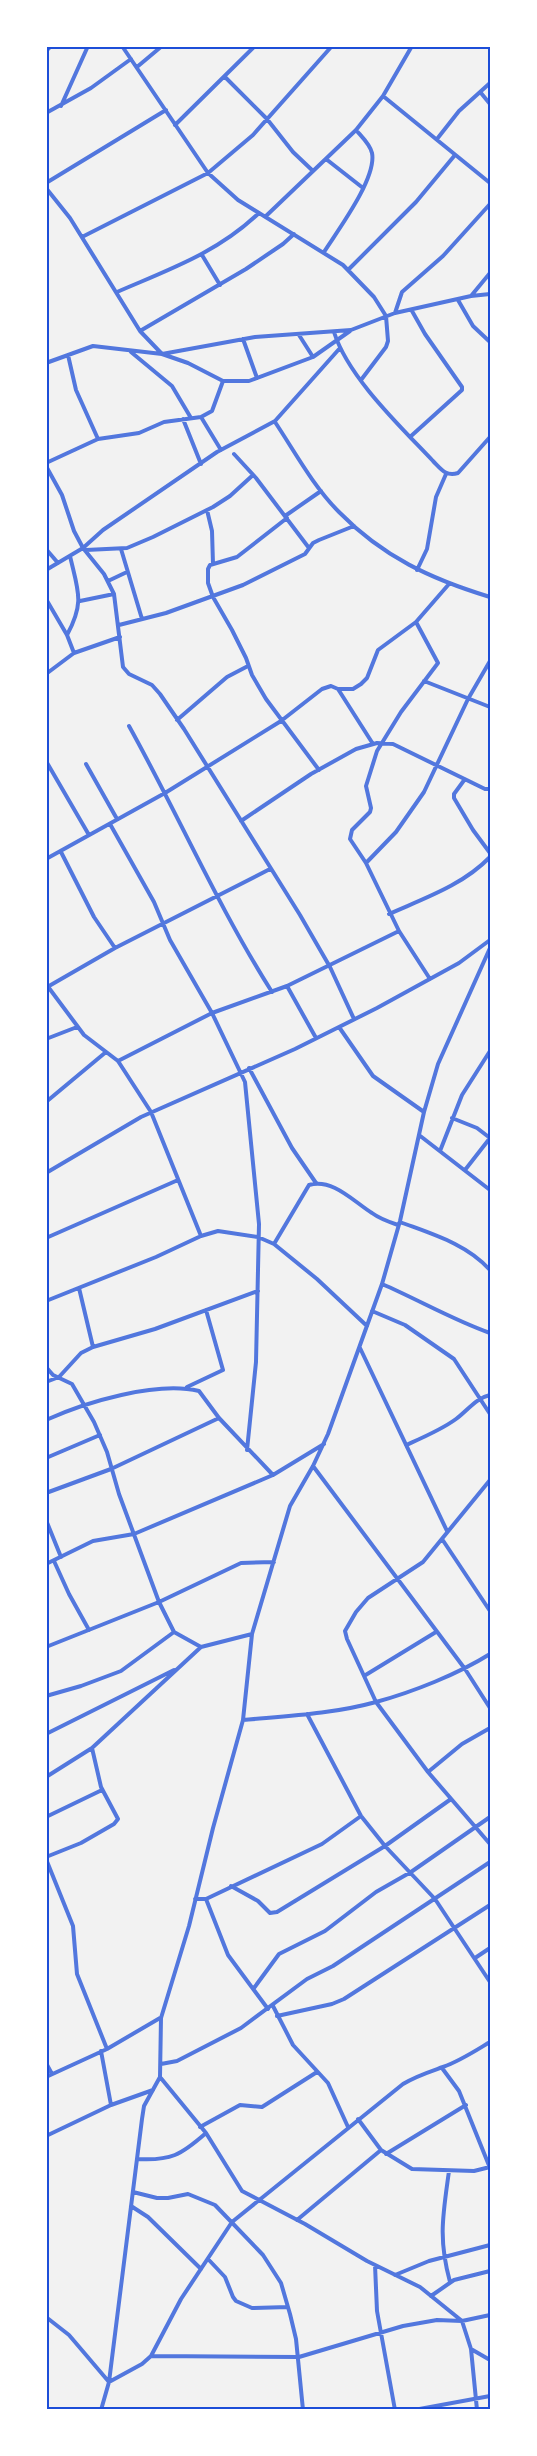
<svg xmlns="http://www.w3.org/2000/svg" width="537" height="2456" font-family="'PT Sans',sans-serif">
<rect width="100%" height="100%" fill="#f2f2f2"/>
<g fill="none" stroke-linecap="round" stroke-linejoin="round">
<!-- minor -->
<path stroke="#5277de" stroke-width="4" d="M122 46 208 173 238 200 343 265 374 297 386 316 388 341 386 347 361 380
M46 51 51 46
M137 67 162 46
M225 77 267 119 293 152 313 171
M481 93 490 104
M383 96 490 183
M61 106 88 46
M46 113 91 88 131 59
M175 125 255 46
M437 139 459 111 490 83
M326 159 363 188
M46 183 166 110
M46 188 70 218 140 331 162 354 188 363 223 381H249L313 357 350 331
M266 216 356 130 383 96 412 46
M82 237 208 173 253 135 332 46
M324 252C338 230 377 178 372 153 370 144 361 136 356 130
M202 255 220 285
M349 269 416 202 455 155
M117 292C170 269 217 253 259 213
M471 296 490 294
M458 300 473 326 490 342
M395 313 402 292 443 256 490 204
M140 331 246 269 283 244 294 234
M334 332C348 377 400 426 433 461 441 469 446 477 458 473L490 437
M299 335 313 357
M243 339 257 378
M131 352 172 386 191 418
M68 355 76 390 98 439
M46 363 93 346 162 354 255 337 351 330 395 313 471 296 490 273
M201 417 221 450
M183 419 201 464
M275 422C295 452 313 486 339 512 383 557 431 579 490 597
M410 437 462 390V387L425 334 412 311
M234 454 256 478 309 548
M46 463 98 439 139 433 164 422 201 417 212 411 223 381
M46 466 62 495 74 531 83 548 104 574 114 594 123 667 129 674 152 685 160 694 184 729 300 915 330 967 354 1019
M207 510 212 531 213 564
M285 516 321 491
M287 518 237 557 210 565 208 569V583L213 597 232 630 246 658 252 675 266 699 319 770
M46 549 58 563
M121 549 142 619
M86 550 127 548 153 537 213 507 230 496 253 475
M46 570 83 548 103 530 217 452 275 421 340 348
M417 570 427 549 436 497 446 474
M108 581 127 572
M46 599 67 635 74 653
M80 601 114 594
M416 622 438 663 401 712 377 751 366 786 371 808 370 812 352 830 350 839 366 863 399 931 430 979
M119 625 166 613 243 585 305 554 313 543 319 540 354 526
M67 635C85 602 78 591 70 556
M46 674 74 653 120 637
M424 681 490 707
M338 689 373 744
M177 720 227 677 248 666
M129 726C178 814 218 907 272 992
M46 761 89 835
M86 764 117 819
M465 779 454 794V798L473 830 490 853
M241 821 311 774 356 749 377 743 393 744 485 789H490
M110 824 154 902 170 940 212 1013 245 1082 259 1224 256 1362 247 1450
M61 852 94 917 115 948
M46 859 165 793 281 721 322 689 331 686 338 689H353L361 684 367 678 378 650 416 622 449 584
M366 863 396 832 424 792 468 699 490 661
M389 914C425 898 463 885 490 857
M46 984 84 1035 118 1061 151 1112 201 1236
M49 986 115 948 270 869
M287 986 316 1038
M339 1027 373 1076 424 1112
M46 1039 77 1027
M118 1061 212 1013 287 986 399 931
M249 1068 292 1148 316 1183
M46 1102 106 1052
M452 1118 477 1128 490 1138
M419 1135 490 1190
M440 1151 462 1095 490 1051
M465 1170 490 1138
M46 1173 141 1117 295 1049 377 1008 459 963 490 940
M400 1222C432 1234 467 1244 490 1270
M46 1238 178 1180
M274 1244 309 1185C333 1178 354 1202 372 1213 380 1219 389 1222 398 1225
M382 1284C419 1300 453 1320 490 1333
M79 1288 93 1347
M46 1301 156 1257 201 1236 218 1231 258 1237 274 1244 317 1279 367 1326
M372 1311 405 1325 454 1359 490 1414
M360 1348 447 1531
M46 1367 53 1375 72 1384 94 1422 107 1452 119 1494 159 1602 174 1632 201 1647 252 1634
M46 1382 59 1377 81 1353 93 1347 155 1329 258 1291
M187 1387 223 1370 206 1310
M46 1420C86 1402 156 1381 199 1391L219 1418 273 1475
M406 1445C424 1437 441 1430 456 1419 468 1410 476 1398 490 1395
M46 1458 100 1435
M313 1466 465 1669 490 1708
M490 1480 423 1562 368 1598 356 1612 345 1631 347 1639 376 1702 428 1772 490 1844
M46 1493 111 1469 219 1418
M46 1520 61 1557
M442 1539 490 1611
M54 1561 69 1594 89 1630
M46 1564 93 1541 134 1534 273 1475 324 1444
M46 1647 159 1602 241 1563 274 1562
M364 1676 436 1632
M46 1696 81 1686 121 1671 174 1632
M307 1714 361 1816 385 1846 435 1899 490 1982
M243 1720C287 1716 333 1714 376 1702 413 1692 458 1674 490 1654
M46 1734 174 1670
M428 1772 462 1744 490 1728
M46 1777 92 1748 201 1647
M46 1817 102 1790
M46 1857 81 1843 114 1824 118 1819 101 1787 92 1748
M46 1859 73 1926 77 1974 107 2049
M231 1886 258 1901 270 1913 277 1912 385 1846 451 1799
M195 1899H206L322 1844 361 1816
M206 1899 228 1955 268 2009
M475 1958 490 1948
M254 1988 279 1954 325 1931 376 1892 411 1872 490 1817
M273 2006 293 2045 328 2083 348 2127
M277 2016 332 2004 344 1999 490 1905
M101 2051 111 2105
M46 2063 52 2074
M161 2064 177 2061 241 2028 307 1979 333 1966 490 1862
M442 2068 459 2091 490 2168
M46 2077 107 2049 160 2018
M160 2077 206 2133 242 2191 305 2224 367 2261 420 2287 462 2321 471 2349 477 2410
M358 2119 381 2150 412 2169 474 2171 490 2167
M200 2127 240 2105 262 2107 317 2072
M46 2136 111 2105 153 2090
M386 2154 466 2105
M137 2159C171 2161 181 2155 206 2133
M449 2171C443 2215 438 2238 450 2282
M133 2192 157 2198H168L188 2194 215 2205 263 2255 281 2283 290 2314 296 2339 303 2410
M131 2206 148 2217 201 2269
M297 2220 381 2150
M208 2259 225 2277 233 2297 236 2301 252 2308 288 2307
M375 2265 377 2311 395 2410
M395 2275 429 2261 490 2245
M431 2296 454 2280 490 2271
M46 2317 69 2335 109 2382 142 2364 151 2356 181 2299 232 2222 403 2084C416 2076 429 2072 443 2067 460 2061 475 2051 490 2042
M471 2349 490 2360
M151 2356 299 2357 403 2326 437 2320 462 2321 490 2315
M101 2410 109 2382 142 2119 144 2106 160 2077 161 2018 189 1926 213 1828 243 1720 252 1634 290 1506 313 1466 328 1434 382 1284 400 1221 424 1112 438 1064 490 948
M414 2410 490 2396"/>
</g>
<!-- border -->
<rect width="537" height="2456" fill="none" stroke="#ffffff" stroke-width="96"/>
<rect x="48" y="48" width="441" height="2360" fill="none" stroke="#1d4ed8" stroke-width="2"/>
</svg>
